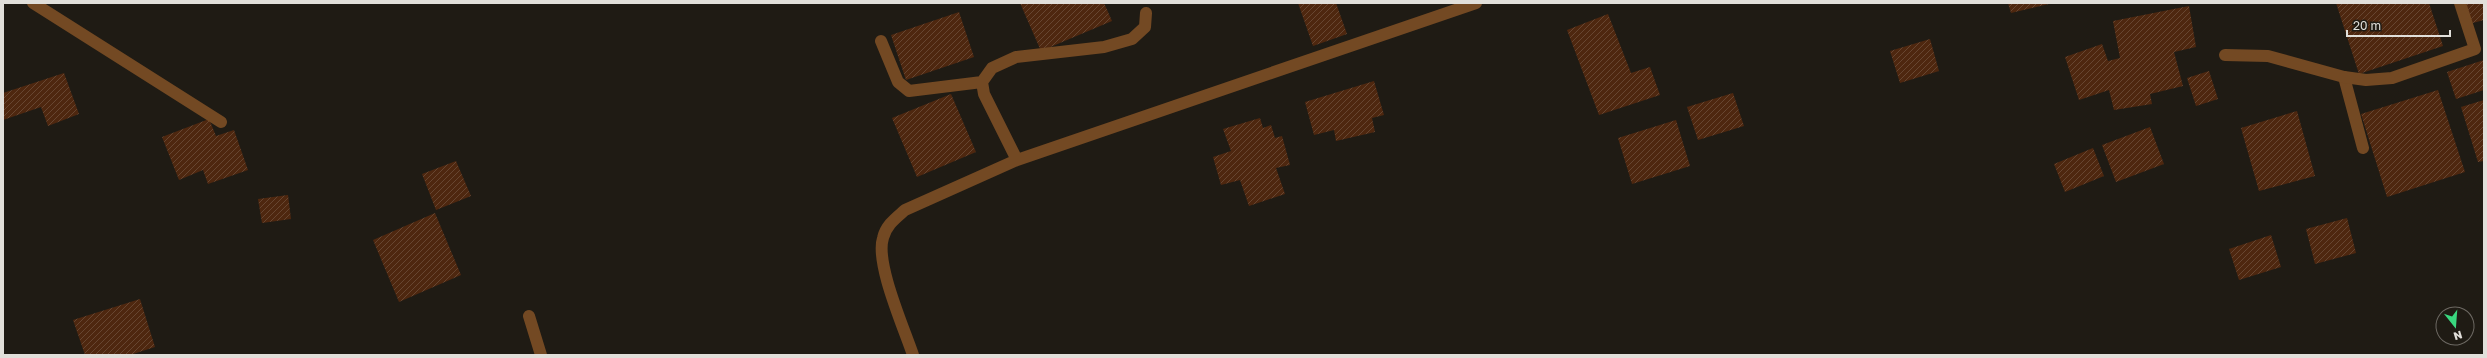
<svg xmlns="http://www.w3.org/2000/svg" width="2487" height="358" font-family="'Golos Text',sans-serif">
<defs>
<pattern id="building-hatch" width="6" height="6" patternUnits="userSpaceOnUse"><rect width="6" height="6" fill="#4e270f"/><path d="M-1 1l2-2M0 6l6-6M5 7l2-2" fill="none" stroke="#674631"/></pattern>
</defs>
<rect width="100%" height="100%" fill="#1f1b14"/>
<!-- building -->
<path fill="url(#building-hatch)" d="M1020 3H1104L1112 21 1041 51Z
M1298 3H1336L1347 34 1313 46Z
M2008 3H2049V4L2011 13Z
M2336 3H2429L2443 46 2359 74Z
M2463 3H2484V20L2469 24Z
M2189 6 2196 47 2174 52 2183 86 2150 94 2152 104 2114 110 2109 90 2079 100 2065 57 2102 44 2108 61 2120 58 2113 21Z
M959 12 974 57 906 80 891 35Z
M1608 14 1631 73 1650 67 1660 95 1599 115 1567 30Z
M1930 39 1939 71 1900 83 1890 51Z
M2484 60V90L2456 99 2447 72Z
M2209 71 2218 99 2196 106 2187 78Z
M64 73 79 114 48 126 41 107 3 120V93Z
M1374 81 1384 115 1372 118 1375 132 1336 141 1334 130 1314 135 1305 102Z
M2438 90 2465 172 2387 197 2361 114Z
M1733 93 1744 126 1698 140 1687 107Z
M951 94 976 152 917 177 892 118Z
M2484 100V161L2478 162 2461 107Z
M2297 111 2315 176 2259 191 2241 128Z
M1260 118 1263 128 1271 125 1275 138 1282 136 1290 165 1276 168 1285 194 1249 206 1240 180 1221 185 1213 157 1231 151 1223 129Z
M209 119 216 136 234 130 248 170 208 184 203 170 179 180 162 137Z
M1676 120 1690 166 1632 184 1618 138Z
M2150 127 2164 164 2116 182 2102 145Z
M2093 148 2104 176 2065 192 2054 164Z
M456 161 471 196 436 210 422 174Z
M288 195 291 219 262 223 258 199Z
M435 213 461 275 399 302 373 240Z
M2347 218 2356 253 2315 264 2306 229Z
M2271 235 2281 267 2239 280 2229 249Z
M140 299 155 347 130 355H85L73 320Z"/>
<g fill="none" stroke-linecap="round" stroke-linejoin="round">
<!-- lane -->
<path stroke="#734923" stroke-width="12" d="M2344 77 2363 148
M529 316 541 355"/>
<!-- street -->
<path stroke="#734923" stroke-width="12" d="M33 3 221 122
M881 41 898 82 909 91 982 82
M2225 55 2268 56 2344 77 2366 80 2392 78 2475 49 2460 3
M1017 160 984 94 982 82 992 68 1016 57 1104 47 1132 39 1145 27 1146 13
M913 355C904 328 875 263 883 238 886 225 896 218 905 210L1017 160 1476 3"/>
</g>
<!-- border -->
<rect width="2487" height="358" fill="none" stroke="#e1dfda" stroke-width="8"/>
<!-- north arrow -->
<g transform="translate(2455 326) rotate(163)"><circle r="19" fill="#1f1b14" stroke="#6d6963"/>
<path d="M0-3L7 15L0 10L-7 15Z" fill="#39d87f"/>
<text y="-6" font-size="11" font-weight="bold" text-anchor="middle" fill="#e1dfda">N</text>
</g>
<!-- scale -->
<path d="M2347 30v6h103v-6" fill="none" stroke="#e1dfda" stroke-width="2"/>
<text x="2353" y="30" font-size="12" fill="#e1dfda" stroke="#1f1b14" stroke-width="3" paint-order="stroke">20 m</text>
</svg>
